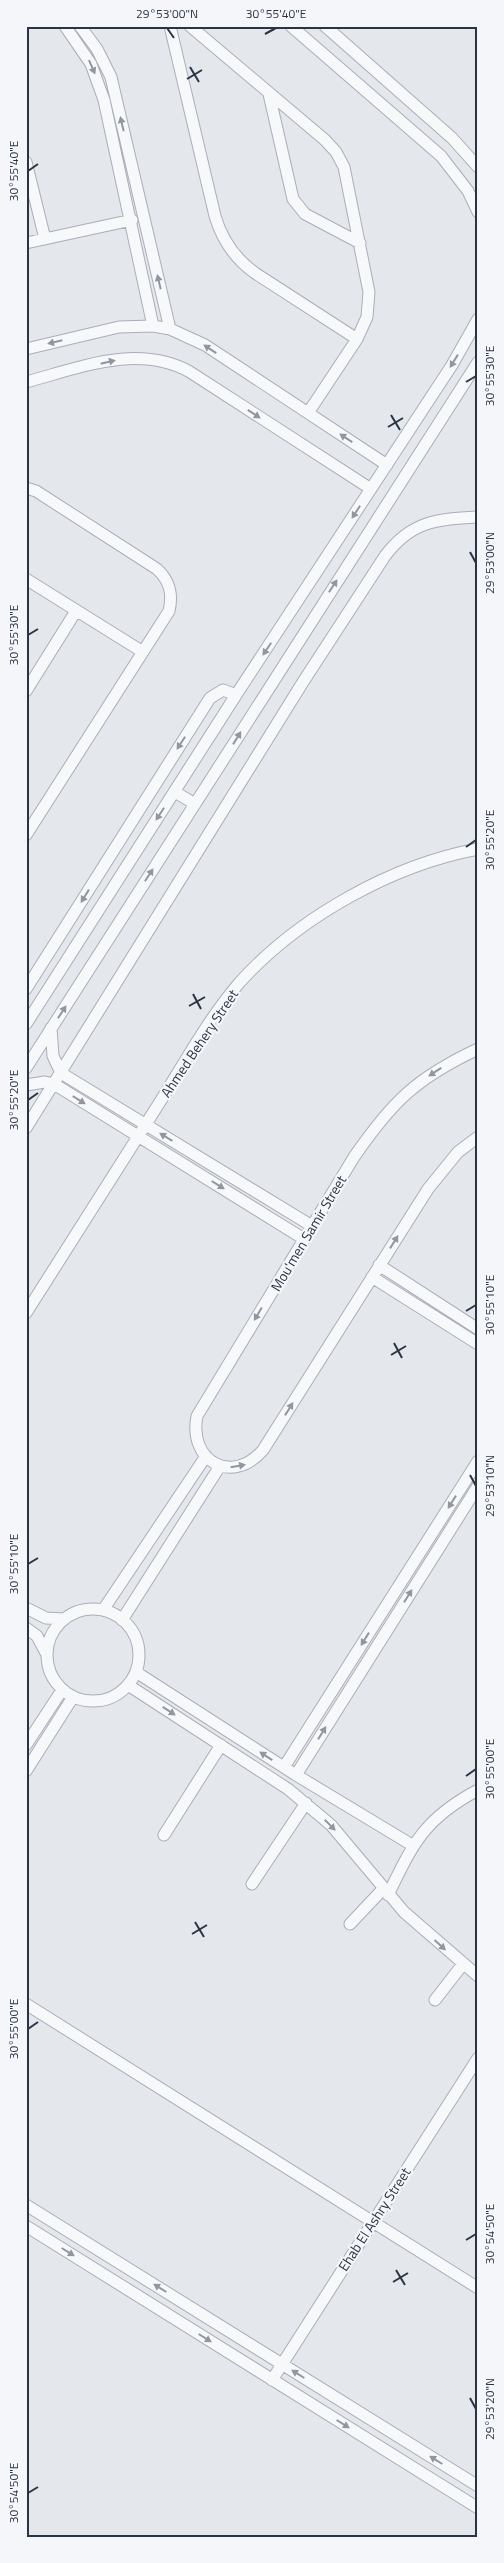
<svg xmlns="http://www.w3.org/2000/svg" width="504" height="2563" font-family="'Titillium Web',sans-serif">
<rect width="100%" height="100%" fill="#e4e7ec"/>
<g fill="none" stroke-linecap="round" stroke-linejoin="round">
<defs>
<path id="minor" d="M65 26 91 64 104 100 153 326
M80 26 97 49 111 77 170 329
M170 26 215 216C222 240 234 258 255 273L357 339
M190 26 325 140 336 152 344 167 369 292 367 317 357 339 308 413
M291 26 441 156 468 191 478 212
M325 26 452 138 478 167
M269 94 293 199 305 214 360 243
M26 162 45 239
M26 243 132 220
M26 349 119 327 153 326 170 329 205 345 387 465
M26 382C79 368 138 343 190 372L371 489
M26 488 36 491 157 569C170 581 173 594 169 611L26 835
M26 579 143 652
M26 691 76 611
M175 792 195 804
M26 989 210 698 223 690 236 695
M26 1024 236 695 452 365 478 319
M51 1028 53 1056 61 1073 312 1226
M478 1049C416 1078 392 1102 354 1157L197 1416C188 1461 232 1486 263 1450L428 1189 458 1152 478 1137
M26 1068 478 362
M26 1085 45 1082 54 1084 304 1239
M26 1128 303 682 385 556C411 521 437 519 478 517
M379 1265 478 1329
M372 1277 478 1344
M26 1313C70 1244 114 1174 158 1105 184 1064 208 1019 240 982 299 917 392 865 478 849
M26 1608 46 1618 64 1619
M47 1655a46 46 0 1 1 92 0a46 46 0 1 1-92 0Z
M103 1610 206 1456
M122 1620 220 1466
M26 1628 37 1636 46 1653
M136 1672 296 1775 412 1845
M128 1685 288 1789 331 1825 404 1912 478 1976
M26 1745 62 1690
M284 1767 478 1461
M26 1771 73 1697
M296 1775 478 1486
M164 1835 221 1745
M252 1884 306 1803
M388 1895C413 1843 425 1818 478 1790
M350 1924 383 1889
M435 2000 463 1964
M26 2004 478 2288
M26 2205 478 2486
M26 2226 478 2508
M272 2380 478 2058"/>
</defs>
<!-- minor casing -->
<use href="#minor" stroke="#a9aeb7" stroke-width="13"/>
<!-- minor -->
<use href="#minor" stroke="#f7f8fa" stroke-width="11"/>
</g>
<!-- one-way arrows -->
<defs><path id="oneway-solid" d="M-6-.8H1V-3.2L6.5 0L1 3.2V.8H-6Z" transform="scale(1.25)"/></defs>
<g fill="#9196a0">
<use href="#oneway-solid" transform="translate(92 67) rotate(66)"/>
<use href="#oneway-solid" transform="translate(122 124) rotate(-103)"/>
<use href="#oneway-solid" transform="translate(159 282) rotate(-103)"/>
<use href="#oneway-solid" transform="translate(55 342) rotate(167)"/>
<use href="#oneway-solid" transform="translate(210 349) rotate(-147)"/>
<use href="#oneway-solid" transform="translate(454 361) rotate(122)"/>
<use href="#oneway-solid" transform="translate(108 362) rotate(-13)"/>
<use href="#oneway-solid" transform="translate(254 414) rotate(33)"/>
<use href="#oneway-solid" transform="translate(346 438) rotate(-147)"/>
<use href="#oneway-solid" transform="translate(356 512) rotate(123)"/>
<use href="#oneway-solid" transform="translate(333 586) rotate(-57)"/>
<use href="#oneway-solid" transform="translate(267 649) rotate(124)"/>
<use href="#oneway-solid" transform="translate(237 738) rotate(-58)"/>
<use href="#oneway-solid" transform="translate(181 743) rotate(123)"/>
<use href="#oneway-solid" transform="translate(160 814) rotate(123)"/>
<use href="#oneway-solid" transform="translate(149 875) rotate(-57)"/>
<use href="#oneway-solid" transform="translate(85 896) rotate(122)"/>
<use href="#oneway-solid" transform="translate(62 1012) rotate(-57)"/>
<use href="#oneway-solid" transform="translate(435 1072) rotate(147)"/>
<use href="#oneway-solid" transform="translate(79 1100) rotate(32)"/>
<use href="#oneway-solid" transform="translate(166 1137) rotate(-149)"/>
<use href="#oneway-solid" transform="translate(218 1185) rotate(32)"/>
<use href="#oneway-solid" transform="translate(394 1242) rotate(-58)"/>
<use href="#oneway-solid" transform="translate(258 1314) rotate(121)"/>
<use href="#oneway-solid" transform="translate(289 1409) rotate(-58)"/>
<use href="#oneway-solid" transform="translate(238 1466) rotate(-10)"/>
<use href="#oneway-solid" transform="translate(452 1502) rotate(122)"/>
<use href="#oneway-solid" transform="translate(408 1596) rotate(-58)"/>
<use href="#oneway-solid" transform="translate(365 1639) rotate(122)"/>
<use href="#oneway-solid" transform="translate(169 1711) rotate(33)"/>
<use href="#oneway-solid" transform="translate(322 1733) rotate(-58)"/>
<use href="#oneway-solid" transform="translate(266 1756) rotate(-147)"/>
<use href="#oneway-solid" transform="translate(330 1825) rotate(45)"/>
<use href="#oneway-solid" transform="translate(440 1945) rotate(42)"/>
<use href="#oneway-solid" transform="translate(68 2252) rotate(32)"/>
<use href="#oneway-solid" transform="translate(160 2288) rotate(-148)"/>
<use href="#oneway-solid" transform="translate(205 2338) rotate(32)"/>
<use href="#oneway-solid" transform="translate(298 2374) rotate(-148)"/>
<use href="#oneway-solid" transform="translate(343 2424) rotate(32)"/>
<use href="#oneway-solid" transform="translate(436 2460) rotate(-148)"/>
</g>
<!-- ticks -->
<path fill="none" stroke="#2b3445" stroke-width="2" d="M167 28 174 38M265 34 276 28M190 67 199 82M187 79 202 70M28 171 38 164M466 382 476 376M391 415 400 430M388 427 403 418M470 552 476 563M28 635 38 629M466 847 476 840M193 994 201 1009M189 1006 205 997M28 1100 38 1093M466 1311 476 1305M394 1343 402 1358M391 1355 406 1346M470 1475 476 1486M28 1564 38 1558M466 1776 476 1769M195 1922 204 1937M192 1934 207 1925M28 2029 38 2022M466 2240 476 2234M396 2270 405 2285M393 2282 408 2273M470 2398 476 2409M28 2493 38 2487"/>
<g text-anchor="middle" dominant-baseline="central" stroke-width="4.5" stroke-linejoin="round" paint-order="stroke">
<!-- street labels -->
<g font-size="14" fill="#2b3445" stroke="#f4f6f9">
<text transform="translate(199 1043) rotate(-56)">Ahmed Behery Street</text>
<text transform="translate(308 1233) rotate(-59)">Mou'men Samir Street</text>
<text transform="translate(374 2219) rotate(-57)">Ehab El Ashry Street</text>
</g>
</g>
<!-- border -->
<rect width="504" height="2563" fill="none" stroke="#f4f6f9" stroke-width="55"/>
<rect x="28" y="28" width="448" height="2508" fill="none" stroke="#2b3445" stroke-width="2"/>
<g font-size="12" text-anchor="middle" fill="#2b3445">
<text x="167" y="18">29°53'00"N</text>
<text x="276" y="18">30°55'40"E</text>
<text transform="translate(14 171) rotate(-90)" y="4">30°55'40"E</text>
<text transform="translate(490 376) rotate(-90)" y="4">30°55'30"E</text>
<text transform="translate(490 563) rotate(-90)" y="4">29°53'00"N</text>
<text transform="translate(14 635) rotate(-90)" y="4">30°55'30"E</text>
<text transform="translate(490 840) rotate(-90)" y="4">30°55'20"E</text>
<text transform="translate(14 1100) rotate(-90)" y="4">30°55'20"E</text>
<text transform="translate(490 1305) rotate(-90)" y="4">30°55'10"E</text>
<text transform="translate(490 1486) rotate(-90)" y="4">29°53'10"N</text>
<text transform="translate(14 1564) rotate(-90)" y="4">30°55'10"E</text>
<text transform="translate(490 1769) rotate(-90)" y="4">30°55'00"E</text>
<text transform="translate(14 2029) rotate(-90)" y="4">30°55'00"E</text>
<text transform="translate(490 2234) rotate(-90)" y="4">30°54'50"E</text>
<text transform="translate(490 2409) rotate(-90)" y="4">29°53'20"N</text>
<text transform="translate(14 2493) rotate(-90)" y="4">30°54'50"E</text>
</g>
</svg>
